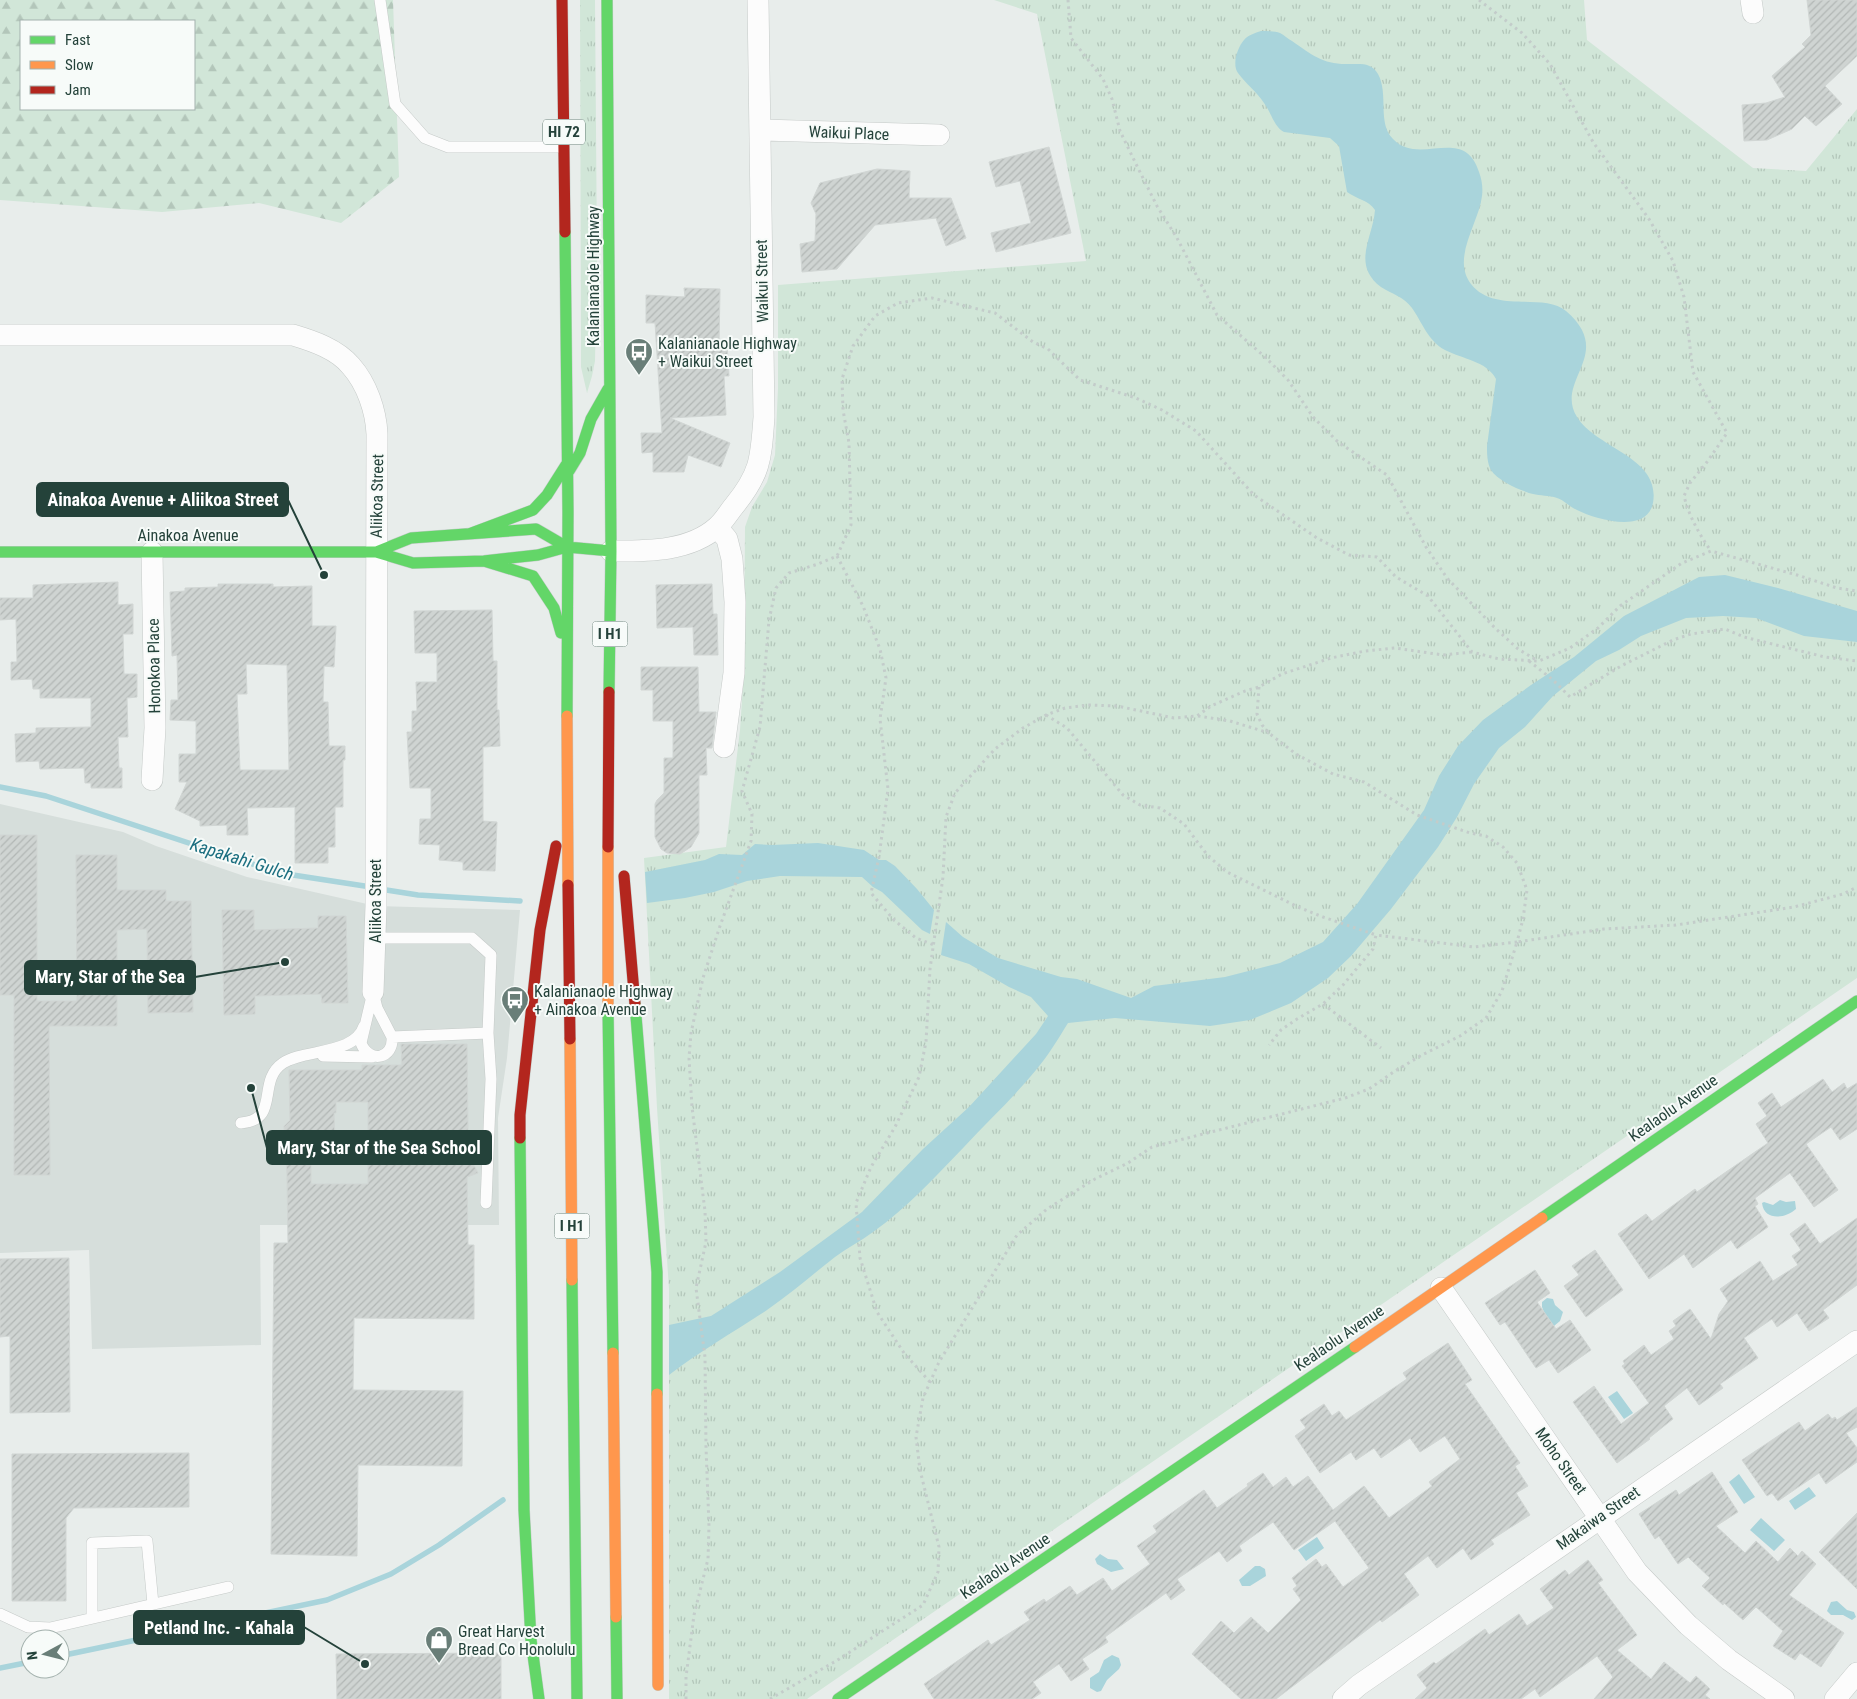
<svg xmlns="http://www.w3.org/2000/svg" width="1857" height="1699" font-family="'Roboto Condensed',sans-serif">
<defs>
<pattern id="grass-tufts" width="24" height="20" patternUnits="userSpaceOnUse" patternTransform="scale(1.25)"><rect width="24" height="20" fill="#d1e6d8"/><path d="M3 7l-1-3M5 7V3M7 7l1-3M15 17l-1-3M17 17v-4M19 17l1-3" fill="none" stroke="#b3c6ba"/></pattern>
<pattern id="forest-firs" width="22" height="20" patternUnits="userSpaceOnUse" patternTransform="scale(1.25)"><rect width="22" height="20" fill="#d1e6d8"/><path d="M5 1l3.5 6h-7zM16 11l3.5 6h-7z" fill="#b3c6ba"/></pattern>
<pattern id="building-hatch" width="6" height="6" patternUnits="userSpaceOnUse" patternTransform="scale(1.25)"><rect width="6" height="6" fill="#cfd4d2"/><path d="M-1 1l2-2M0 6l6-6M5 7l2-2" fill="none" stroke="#b2b7b5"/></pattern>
</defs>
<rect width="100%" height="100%" fill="#e8edeb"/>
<!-- built -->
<path fill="#d6dedb" d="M0 804 123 832 156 846 247 877 376 906 520 910 507 1058 498 1118 499 1225H260L261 1345 92 1349 89 1250 0 1253Z"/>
<!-- grass -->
<path fill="url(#grass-tufts)" d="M580 0H595L597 258 595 361 592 376 587 393 581 367V346Z
M994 0H1584L1587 40 1753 168 1806 171 1857 109V978L807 1699H669V1289L657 1108 644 858 726 847 740 730 744 670 745 527 752 507 767 482 775 455 778 388V285L1086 261 1037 14Z"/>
<!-- forest -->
<path fill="url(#forest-firs)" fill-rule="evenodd" d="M0 0H393L399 177 341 223 259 203 162 212 0 200ZM21 21H194V109H21Z"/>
<!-- water -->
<path fill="#a9d4db" d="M1261 31C1267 31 1275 31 1280 33 1284 35 1288 39 1292 41 1312 55 1324 65 1349 64 1361 64 1371 62 1378 74 1389 94 1377 123 1393 139 1419 167 1464 124 1479 172 1482 180 1483 188 1482 196 1479 223 1451 258 1471 284 1494 314 1544 292 1566 311 1616 354 1554 380 1577 417 1597 449 1661 457 1653 503 1647 534 1597 520 1577 510 1570 507 1564 500 1557 498 1549 495 1540 496 1533 494 1521 491 1498 481 1491 470 1487 463 1487 453 1487 446L1496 379C1487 361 1462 359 1445 350 1428 341 1422 322 1412 308 1404 297 1392 294 1381 287 1351 264 1373 238 1375 210 1369 200 1356 199 1347 192L1339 146 1330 138 1284 132C1274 127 1271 112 1264 103 1257 92 1246 84 1238 73 1232 65 1237 48 1244 40 1248 35 1255 33 1261 31Z
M1725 575 1778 588 1857 611V642L1804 636 1756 618 1723 616 1686 618 1641 636 1619 650 1596 661 1553 696 1525 727 1499 748 1474 784 1457 817 1438 847 1391 909 1351 956 1328 978 1291 1003 1250 1020 1210 1026 1115 1018 1068 1023C1058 1039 1048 1056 1036 1070 1014 1097 988 1121 964 1147 935 1177 907 1208 873 1232 861 1241 847 1248 835 1257 812 1275 790 1294 767 1310 734 1332 700 1351 669 1375V1325L711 1316 780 1272 862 1212 923 1149 969 1107 1036 1034 1048 1016 1031 997 1009 987 969 964 941 955 946 922 963 937 998 958 1061 977 1077 979 1131 998 1154 986 1225 977 1280 963 1323 942 1357 904 1424 810 1439 776 1458 746 1483 720 1531 685 1574 657 1624 616 1699 577Z
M818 843 864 850 879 860H886L895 866 917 889 934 910 930 934 922 930 882 892 873 887 862 877 780 876 747 881 714 892 685 898 647 903 645 872 705 860 719 854 742 855 755 844 772 845Z
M1780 1200 1786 1202 1795 1201 1796 1209C1785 1219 1764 1221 1762 1203L1764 1202 1773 1205Z
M1547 1298 1553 1299 1555 1305 1563 1312 1560 1321 1554 1326 1549 1325 1542 1307V1302Z
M1617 1391 1633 1413 1624 1419 1608 1397Z
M1739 1474 1755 1497 1744 1504 1729 1482Z
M1809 1487 1816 1496 1795 1510 1789 1501Z
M1761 1518 1785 1540 1774 1551 1750 1530Z
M1317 1537 1324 1548 1306 1561 1298 1550Z
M1100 1554 1108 1559 1117 1560 1124 1569 1111 1572 1097 1564 1095 1559Z
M1255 1566H1260L1265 1569 1266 1576 1250 1586H1242L1239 1580Z
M1837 1601 1847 1610 1854 1612 1856 1617 1852 1620 1843 1615H1831L1827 1611 1831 1602Z
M1112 1655 1119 1658 1121 1665 1119 1669 1107 1680 1101 1691 1097 1692 1090 1688V1678L1099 1672 1104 1660Z"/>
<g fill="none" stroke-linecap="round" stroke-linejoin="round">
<!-- stream -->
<path stroke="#a9d4db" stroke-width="5.5" d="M0 787 46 796 280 873 371 887
M380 889 418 895 520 901
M60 1656 327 1600 391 1574 439 1545 503 1500
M0 1668 30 1662"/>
</g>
<!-- building -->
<path fill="url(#building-hatch)" stroke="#d1d6d4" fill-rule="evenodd" d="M1807 0H1857V56L1825 86 1842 104 1816 126 1805 116 1792 129 1767 140 1744 141 1742 105 1766 103 1785 97 1772 76 1805 47 1802 44 1811 35Z
M1049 147 1071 233 996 252 991 233 1031 223 1020 181 996 187 989 162Z
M877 169 910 171 909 198H951L966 238 946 246 936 218 875 225 837 269 802 272 800 244 815 241 816 214 811 203 820 183Z
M684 288 720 289 719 345 727 344 729 376H724L726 415 670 418 730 443 721 467 688 455 684 472H653V452L642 453 641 433H662L655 323H646V295L685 297Z
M118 582V605L133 604V634H123L124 674H137V697L127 698 128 737H118L119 768H122V788H91V783H85L84 768 40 769 39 761 16 762 15 734 36 733V728L91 727V698H40V689H33L32 679 11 680V662H17L16 619 0 620V598H33V585Z
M218 584H273V587L312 586V626H336L334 667 324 666 323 702H328L329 746H345V760H343V807H335V847H328V863H295V807L247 808 248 835H227V825L200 826V821L175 809 187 782H179V754H196V721L170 720 171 700H178L177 655 172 656 170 592 185 591V588L218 587ZM246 664 287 665 289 770H240L237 694H247Z
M712 584 713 614H717L718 655H694L693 627 657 628 656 585Z
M492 610 493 661H497V710H499L500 746 483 747V821L497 822 495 871 463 870V862L439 860 440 845 419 844 420 819H431V788H410L407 732H412V711H417L416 682H437V653H415L414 611Z
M641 667H698L699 712H716L712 748H706L707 775H699V833L691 847 680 854 667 853 661 849 655 837V804L657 800 664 793V758H673V721H653V690H641Z
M0 835H37V1001H77L76 855H117V890H166V901H191L193 1012 148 1013 147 929 117 930V1026H49L50 1175H14V995H0Z
M222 910H254V930L318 928V916H346L348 1003H322L321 994 255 996V1014L224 1015Z
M401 1044H467L468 1131 456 1132 478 1173 467 1177 468 1245H474V1319L354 1318 353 1390 463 1391 462 1466 358 1465 357 1556 271 1554 274 1243H288L287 1174 284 1126 290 1120 289 1070H362V1065H402ZM336 1102H368V1184H311V1149L335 1143 334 1113H336Z
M1823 1079 1832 1092 1844 1083 1847 1089 1857 1083V1129L1840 1140 1831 1127 1806 1144 1838 1190 1814 1207 1790 1173 1755 1198 1758 1204 1755 1206 1768 1227 1737 1249 1731 1240 1693 1268 1684 1254 1649 1279 1618 1234 1646 1214 1652 1221 1695 1189 1697 1192 1768 1143 1756 1124 1767 1116 1758 1103 1772 1093 1781 1107Z
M1857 1218V1285L1823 1310 1829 1318 1809 1331 1797 1313 1777 1327 1772 1319 1744 1338 1758 1358 1720 1384 1723 1388 1699 1405 1687 1388 1664 1406 1673 1419 1649 1438 1650 1439 1617 1463 1573 1402 1594 1386 1621 1424 1649 1403 1622 1366 1625 1364 1623 1361 1644 1345 1651 1355 1674 1339 1669 1331 1676 1326 1673 1321 1690 1309 1711 1339 1719 1314 1728 1301 1720 1289 1760 1261 1773 1281 1798 1265 1792 1256 1801 1250 1790 1234 1805 1223 1820 1244Z
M1595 1250 1623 1290 1586 1317 1564 1286 1579 1275 1572 1266Z
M69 1258 70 1412 10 1413V1336L0 1337V1259Z
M1535 1270 1550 1293 1537 1302 1556 1329 1570 1320 1591 1350 1558 1373 1549 1360 1536 1368 1505 1322 1500 1325 1485 1303Z
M1448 1343 1472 1380 1465 1384 1520 1463 1515 1466 1528 1486 1516 1493 1530 1515 1491 1540 1494 1544 1471 1560 1463 1548 1437 1568 1428 1556 1404 1574 1419 1595 1382 1622 1380 1620 1276 1699H1241L1192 1654 1221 1621 1234 1633 1251 1617 1268 1633 1301 1600 1293 1589 1297 1586 1292 1578 1316 1559 1322 1567 1326 1564 1343 1587 1369 1568 1335 1521 1294 1550 1273 1522 1239 1546 1242 1551 1227 1562 1219 1551 1177 1579 1185 1590 1171 1600 1166 1593 1105 1637 1108 1642 1082 1659 1089 1669 1071 1681 1059 1664 1033 1682 1041 1693 1032 1699H934L924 1684 988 1640 991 1645 1030 1620 1024 1612 1044 1599 1046 1602 1070 1586 1077 1595 1103 1578 1112 1591 1150 1564 1137 1546 1157 1532 1153 1526 1204 1490 1217 1508 1248 1486 1247 1484 1263 1473 1273 1487 1286 1477 1293 1487 1308 1476 1333 1510 1364 1486 1389 1518 1432 1486 1429 1482 1460 1459 1445 1436 1420 1452 1410 1438 1381 1458 1374 1448 1356 1460 1351 1452 1320 1473 1295 1436 1306 1428 1300 1420 1324 1404 1332 1416 1339 1411 1346 1420 1407 1379 1403 1373Z
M1857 1407V1427L1846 1433 1857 1448V1462L1826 1484 1819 1473 1778 1501 1772 1493 1767 1496 1742 1460 1799 1422 1805 1431 1828 1414 1832 1419 1835 1417 1837 1420Z
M189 1453V1507L74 1508 66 1518V1601H12V1454Z
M1712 1472 1738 1512 1716 1526 1745 1553 1756 1541 1778 1562 1790 1548 1798 1556 1802 1551 1816 1564 1789 1595 1844 1633 1821 1667 1800 1653 1795 1660 1773 1646 1783 1631 1756 1607 1743 1620 1724 1603 1723 1605 1702 1586 1710 1578 1688 1557 1678 1564 1659 1536 1655 1539 1639 1514 1676 1490 1679 1495Z
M1857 1513V1589L1819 1552Z
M1588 1560 1603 1580 1598 1583 1637 1635 1617 1650 1651 1679 1664 1662 1690 1683 1696 1676 1710 1689 1705 1695 1710 1699H1594L1613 1677 1597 1656 1540 1697 1535 1689 1521 1699H1415L1427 1688 1417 1675 1434 1662 1436 1664 1485 1629 1489 1635 1519 1614 1527 1626 1554 1608 1540 1589 1565 1570 1569 1575Z
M501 1653V1699H337L336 1654Z"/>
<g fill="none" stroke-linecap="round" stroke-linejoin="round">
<defs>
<path id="lane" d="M380 0 395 104 425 138 448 147H563
M376 938H472L491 955 488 1033 491 1079 486 1203
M373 992 377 1008 392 1037C394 1059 369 1064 361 1043Z
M392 1037 488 1033
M323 1056 372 1057
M241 1123C281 1120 256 1081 283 1063 304 1049 355 1055 364 1026
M0 1614 28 1627 50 1628 228 1587
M92 1618V1543L147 1541 153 1604"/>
<path id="street" d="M1751 0 1753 13
M760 130 939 135
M0 335H293C313 341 337 349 351 366 367 384 376 411 377 434L376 906 373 992
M717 527 727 539 732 559 735 602 734 673 724 747
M611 551C646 551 689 552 717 527 724 521 729 512 734 506 761 473 761 458 764 417L758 0
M152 552 155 728 152 780
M1441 1288 1637 1572 1688 1625 1729 1660 1784 1699
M1343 1699 1359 1685 1857 1341
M1835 1699 1857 1673"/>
<path id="fast" d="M607 0 611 551 609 692
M565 232 568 512 567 716
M569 471 580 453 591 419 608 389
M469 534 533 510 547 495 566 465
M0 552H376L413 563 484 561 538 555 567 547 611 551
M376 552 411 538 536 529 567 547
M484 561 533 576 554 608 561 633
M635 1004 657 1272V1394
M608 1009 613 1353
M520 1138 524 1510 531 1640 539 1699
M1542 1218 1857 1001
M572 1280 577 1699
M616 1617 617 1699
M838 1699 1355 1347"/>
<path id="slow" d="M567 716 568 885
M608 847V1009
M570 1039 572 1280
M1355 1347 1542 1218
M613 1353 616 1617
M657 1394 658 1685"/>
<path id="jam" d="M562 0 565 232
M608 847 609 692
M624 876 635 1004
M568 885 570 1039
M520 1138V1115L540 930 556 846"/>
</defs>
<!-- lane casing -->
<use href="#lane" stroke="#c5cac8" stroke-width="12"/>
<!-- street casing -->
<use href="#street" stroke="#c5cac8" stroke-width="22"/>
<!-- fast casing -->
<use href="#fast" stroke="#c3cbc8" stroke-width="12"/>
<!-- slow casing -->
<use href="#slow" stroke="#c3cbc8" stroke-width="12"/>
<!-- jam casing -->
<use href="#jam" stroke="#c3cbc8" stroke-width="12"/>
<!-- path -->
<path stroke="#c3ccca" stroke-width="3" stroke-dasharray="2.5 4" stroke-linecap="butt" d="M1068 0 1071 38 1103 79 1112 99 1120 131 1136 164 1157 206 1177 238 1217 315 1265 357 1288 380 1313 417 1338 442 1387 475 1426 547 1447 578 1495 628 1518 649 1538 661
M1479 0 1522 33 1550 64 1593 142 1649 219 1673 261 1684 297 1693 372 1727 433 1707 462 1690 483 1684 496C1689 516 1699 534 1711 551
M837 556 863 606 880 649 886 678 880 719 888 789 879 857 871 893 894 920 916 938 934 945
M1529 661 1553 680 1570 697 1621 666 1673 640 1691 634 1725 629 1744 637 1825 657 1857 661
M1259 687 1257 714 1262 725 1270 734 1296 754 1333 774 1364 782 1417 815 1470 833 1486 836 1503 847 1517 863 1527 890 1523 919 1517 942 1474 947 1376 935 1373 949 1343 985 1323 1004 1297 1019 1281 1030 1269 1045
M1046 715 1067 728 1123 795 1140 805 1160 808 1184 824 1208 856 1227 872 1298 907 1323 917 1376 935
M1198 716 1230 721 1269 733
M1323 1004 1381 1048
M930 1382 904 1353 877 1312 860 1258 856 1203 871 1167 895 1127 919 1077 926 1042 930 969 943 877 946 817 955 793 995 749 1023 728 1046 715 1065 708 1088 705 1117 706 1174 718 1197 716 1211 706 1245 691 1259 687 1282 674 1331 658 1365 651 1395 648 1443 655 1472 652
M686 1699V1677L694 1615 708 1559 709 1526 706 1447 705 1357 696 1288 706 1242 705 1211 692 1107 689 1058 691 1033 703 978 720 926 751 841 752 814 742 791 760 727 769 620 776 588 789 573 818 564 837 556 851 525 849 443 843 410 842 379 853 346 875 316 898 303 932 298 995 313 1033 342 1048 349 1080 380 1136 398 1162 410 1196 431 1254 495 1317 538 1349 555 1377 557 1396 577 1428 596 1472 652 1499 659 1539 661 1570 648 1598 628 1620 606 1682 563 1711 551 1797 575 1837 588 1857 591
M770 1699 836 1661 923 1605 938 1572 939 1547 920 1470 916 1437 923 1398 939 1362 1017 1235 1047 1209 1095 1179 1128 1163 1152 1147 1345 1098 1369 1089 1395 1071 1422 1055 1460 1036 1486 1018 1502 991 1517 942 1604 929 1676 925 1794 907 1843 894 1857 887"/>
<!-- lane -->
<use href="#lane" stroke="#fcfcfc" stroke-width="11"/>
<!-- street -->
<use href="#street" stroke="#fcfcfc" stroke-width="21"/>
<!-- fast -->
<use href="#fast" stroke="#63d668" stroke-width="11"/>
<!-- slow -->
<use href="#slow" stroke="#ff974d" stroke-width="11"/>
<!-- jam -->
<use href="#jam" stroke="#b3261e" stroke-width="11"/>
</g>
<!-- icons -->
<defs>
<symbol id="bus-pin" viewBox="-11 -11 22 30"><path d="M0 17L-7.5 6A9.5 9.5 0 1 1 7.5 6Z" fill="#697e78" stroke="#f7fbf9"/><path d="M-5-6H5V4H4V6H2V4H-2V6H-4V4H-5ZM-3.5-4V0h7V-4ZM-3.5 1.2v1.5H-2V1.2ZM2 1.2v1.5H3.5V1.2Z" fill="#fff"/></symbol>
<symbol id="shop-pin" viewBox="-11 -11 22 30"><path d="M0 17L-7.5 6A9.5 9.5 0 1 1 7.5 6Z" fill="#697e78" stroke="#f7fbf9"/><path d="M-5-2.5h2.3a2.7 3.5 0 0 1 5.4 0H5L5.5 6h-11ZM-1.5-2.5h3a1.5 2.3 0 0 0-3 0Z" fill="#fff"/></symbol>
</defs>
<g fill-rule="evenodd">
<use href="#bus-pin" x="623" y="336" width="32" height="43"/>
<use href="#bus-pin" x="499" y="984" width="32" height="43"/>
<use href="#shop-pin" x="423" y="1624" width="32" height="43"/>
</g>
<g text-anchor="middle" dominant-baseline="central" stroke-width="4" stroke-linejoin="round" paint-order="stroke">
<!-- shield labels -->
<g fill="#f7fbf9" stroke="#637a73" stroke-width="1">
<rect x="543" y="119.5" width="42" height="25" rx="4"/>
<rect x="592.5" y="621.5" width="35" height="25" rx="4"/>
<rect x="554.5" y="1213.5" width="35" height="25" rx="4"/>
</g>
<g font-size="15" font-weight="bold" fill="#24423a">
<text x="564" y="132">HI 72</text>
<text x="610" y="634">I H1</text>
<text x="572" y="1226">I H1</text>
</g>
<!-- street labels -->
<g font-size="16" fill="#24423a" stroke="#f7fbf9">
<text transform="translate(849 133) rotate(2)">Waikui Place</text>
<text transform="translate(593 276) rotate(-90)">Kalaniana’ole Highway</text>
<text transform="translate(762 281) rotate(-91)">Waikui Street</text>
<text transform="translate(377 496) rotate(-89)">Aliikoa Street</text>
<text x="188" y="535">Ainakoa Avenue</text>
<text transform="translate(154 666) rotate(-91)">Honokoa Place</text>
<text transform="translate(375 901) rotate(-90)">Aliikoa Street</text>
<text transform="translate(1673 1108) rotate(-35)">Kealaolu Avenue</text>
<text transform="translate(1339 1338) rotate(-34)">Kealaolu Avenue</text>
<text transform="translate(1561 1461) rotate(55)">Moho Street</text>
<text transform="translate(1598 1518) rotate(-35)">Makaiwa Street</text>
<text transform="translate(1005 1566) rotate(-34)">Kealaolu Avenue</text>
</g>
<!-- poi labels -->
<g font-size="16" fill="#24423a" stroke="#f7fbf9" text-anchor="start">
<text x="658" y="343">Kalanianaole Highway<tspan x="658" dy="18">+ Waikui Street</tspan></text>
<text x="534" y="991">Kalanianaole Highway<tspan x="534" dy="18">+ Ainakoa Avenue</tspan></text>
<text x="458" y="1631">Great Harvest<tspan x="458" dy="18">Bread Co Honolulu</tspan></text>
</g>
<!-- water labels -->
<g font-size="18" font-style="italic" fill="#1c6f80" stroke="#f7fbf9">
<text transform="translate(242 859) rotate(17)">Kapakahi Gulch</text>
</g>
</g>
<!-- callouts -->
<path fill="none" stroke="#24423a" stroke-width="2" d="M324 575L288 500M285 962L195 977M251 1088L267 1148M365 1664L304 1627"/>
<g fill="#24423a" stroke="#f7fbf9" stroke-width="2">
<circle cx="324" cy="575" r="5"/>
<circle cx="285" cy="962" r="5"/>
<circle cx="251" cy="1088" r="5"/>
<circle cx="365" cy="1664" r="5"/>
</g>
<g fill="#24423a" stroke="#24423a" stroke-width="2">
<rect x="37" y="483" width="251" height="33" rx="5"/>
<rect x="25" y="961" width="170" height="33" rx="5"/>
<rect x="267" y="1131" width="224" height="33" rx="5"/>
<rect x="134" y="1611" width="170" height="33" rx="5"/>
</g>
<g font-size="18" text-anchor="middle" font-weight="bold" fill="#fff">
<text x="163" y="506">Ainakoa Avenue + Aliikoa Street</text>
<text x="110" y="983">Mary, Star of the Sea</text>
<text x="379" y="1154">Mary, Star of the Sea School</text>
<text x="219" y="1634">Petland Inc. - Kahala</text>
</g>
<!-- legend -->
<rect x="20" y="20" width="175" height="90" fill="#f7fbf9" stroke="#a3b1ad"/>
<rect x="30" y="36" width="25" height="8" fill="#63d668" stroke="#a3b1ad"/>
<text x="65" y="45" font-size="15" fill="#24423a">Fast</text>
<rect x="30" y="61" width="25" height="8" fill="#ff974d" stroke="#a3b1ad"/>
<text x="65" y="70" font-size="15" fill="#24423a">Slow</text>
<rect x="30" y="86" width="25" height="8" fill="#b3261e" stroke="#a3b1ad"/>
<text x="65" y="95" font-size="15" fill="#24423a">Jam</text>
<!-- north arrow -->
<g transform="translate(45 1654) rotate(263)"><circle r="24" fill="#f7fbf9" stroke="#a3b1ad"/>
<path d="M0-4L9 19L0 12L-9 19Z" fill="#697e78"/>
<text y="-8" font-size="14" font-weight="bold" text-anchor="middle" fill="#24423a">N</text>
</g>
</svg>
